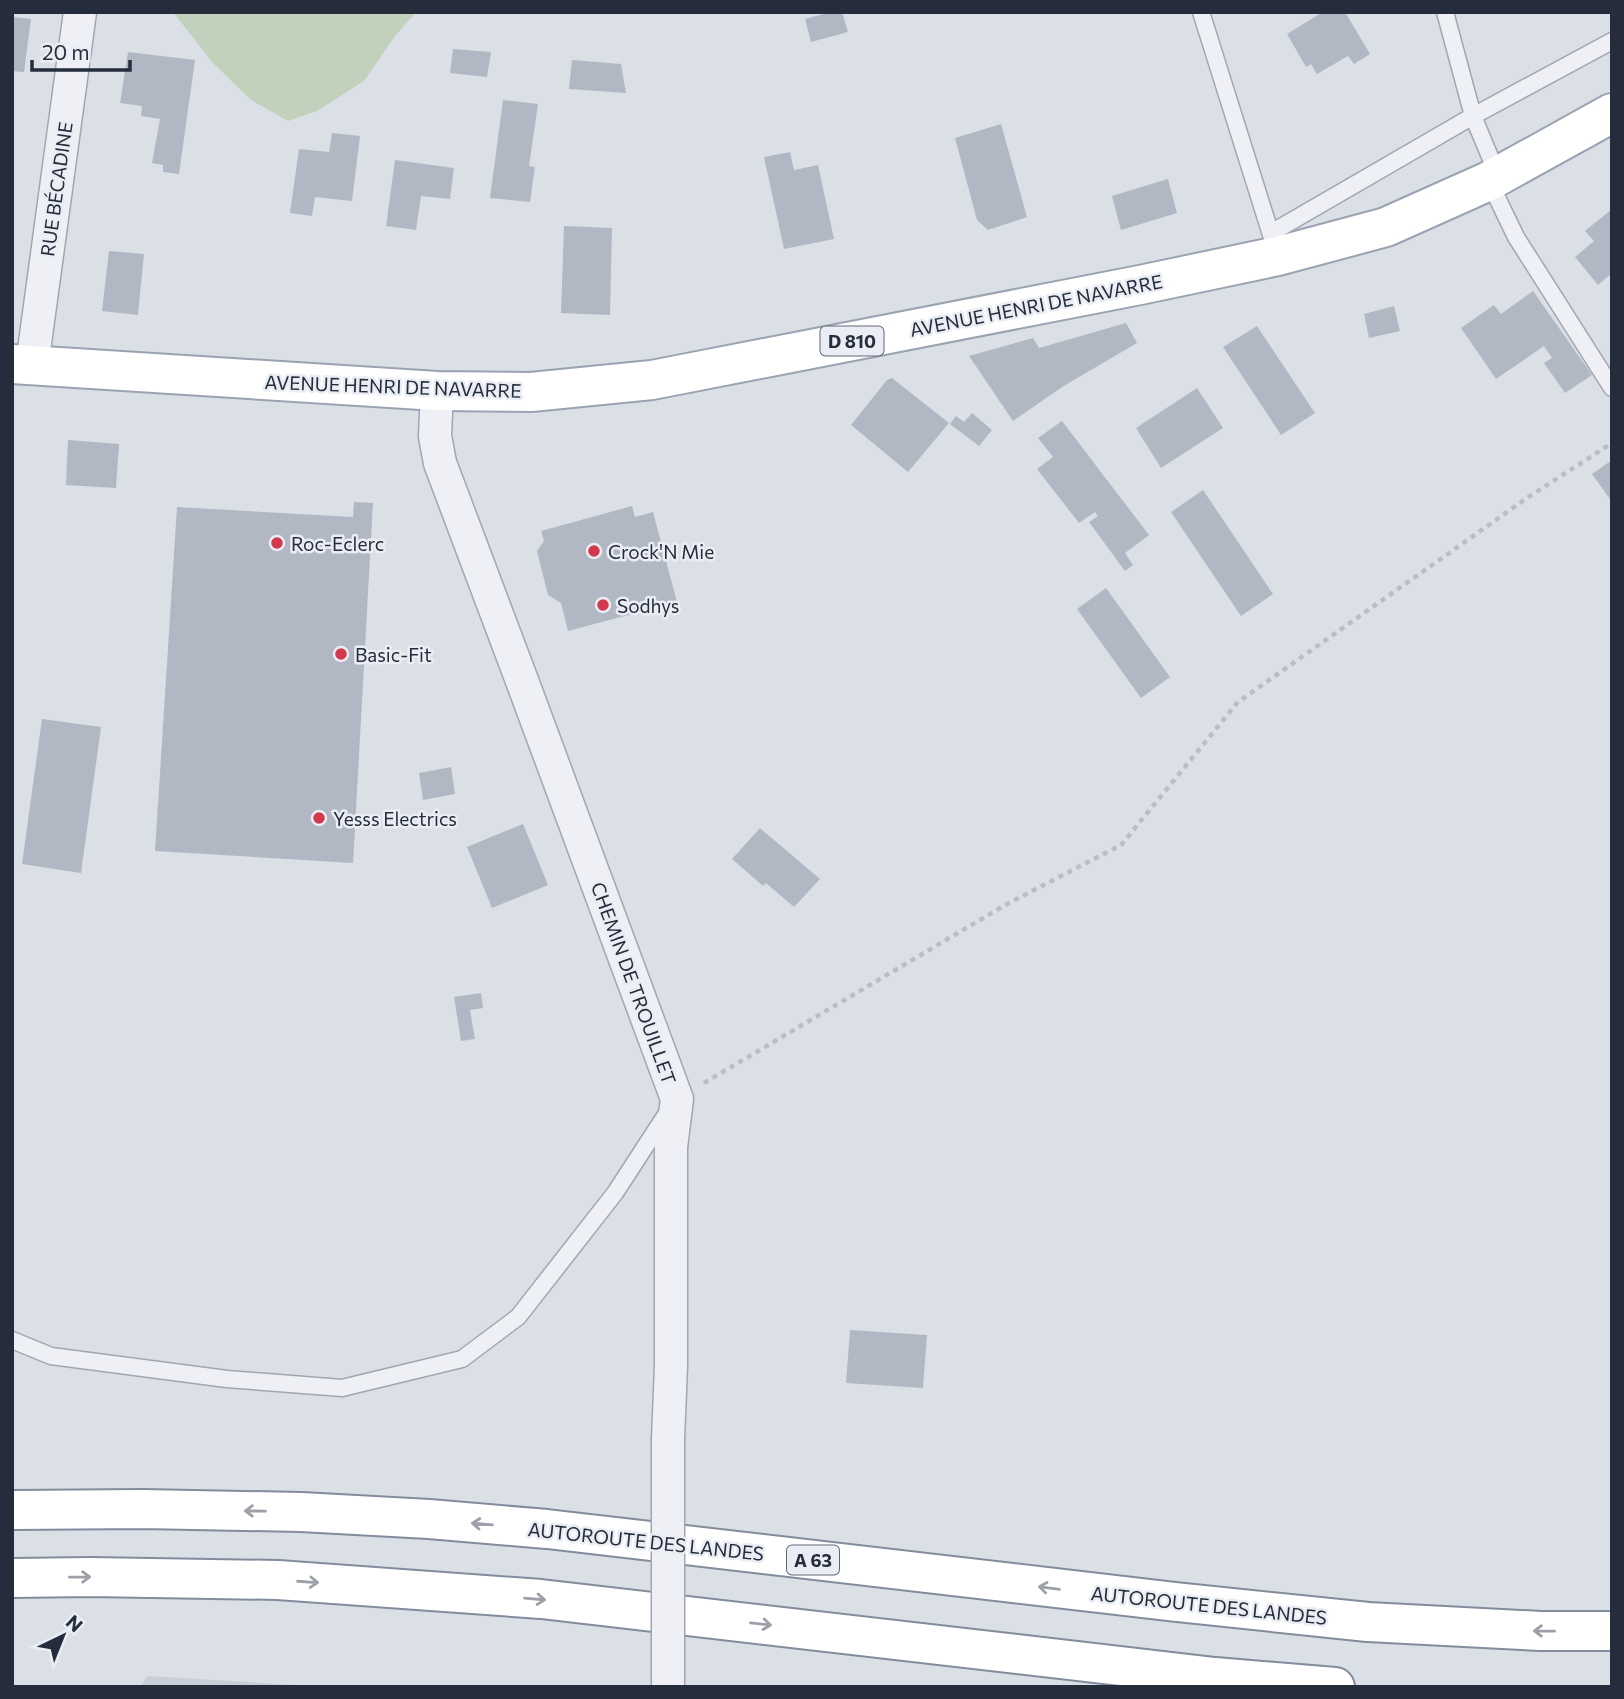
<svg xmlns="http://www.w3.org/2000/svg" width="1624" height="1699" font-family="Commissioner,sans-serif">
<rect width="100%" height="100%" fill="#dbdfe6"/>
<!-- built -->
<path fill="#c9ced8" d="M147 1676 331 1687H140Z"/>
<!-- green -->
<path fill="#c1d1bc" d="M173 12H416L395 36 364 81 317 111 288 121 251 100 212 62Z"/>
<!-- building -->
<path fill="#b2b8c3" d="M831 12H842L848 32 811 42 805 19Z
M1323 12H1345L1370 54 1354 64 1348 56 1317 74 1311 64 1306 67 1287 34Z
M12 17 31 19 24 72 12 71Z
M453 49 491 52 487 77 450 73Z
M128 52 195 60 179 174 163 172V165L152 163 160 119 141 116 142 106 120 103Z
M572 60 621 64 626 93 569 89Z
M503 100 538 104 529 166 535 167 530 202 490 198Z
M1001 124 1027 217 988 230 977 220 955 138Z
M332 133 360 136 352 201 315 197 312 216 290 213 299 149 329 152Z
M790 152 794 170 818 165 834 239 784 249 764 157Z
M395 160 454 168 450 199 421 196 416 230 386 226Z
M1168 179 1177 213 1121 230 1112 196Z
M1612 209V273L1598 285 1575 257 1594 241 1585 231Z
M564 226 612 228 610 315 561 313Z
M109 251 144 254 138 315 102 311Z
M1533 291 1592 375 1565 393 1544 363 1552 358 1544 346 1496 379 1461 328 1494 305 1501 314Z
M1394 306 1400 331 1369 338 1364 314Z
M1126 323 1137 343 1062 387 1013 421 969 356 1033 338 1039 348Z
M1257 326 1315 413 1281 435 1223 347Z
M892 378 949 423 908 472 851 425 887 380Z
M1197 388 1223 428 1161 468 1136 428Z
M972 413 992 430 979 446 950 424 956 416 964 422Z
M1062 421 1149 535 1125 553 1133 565 1125 571 1089 522 1098 516 1095 512 1079 523 1037 469 1053 457 1038 438Z
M68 440 119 444 116 488 66 485Z
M1612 460V502L1592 474Z
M1203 490 1273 594 1241 616 1171 512Z
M354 502 373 503 353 863 155 851 177 507 353 517Z
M632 506 635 517 653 512 677 602 568 631 561 603 548 595 537 551 544 541 541 531Z
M1106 588 1170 677 1141 698 1077 609Z
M42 719 101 727 81 873 22 864Z
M451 767 455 794 423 800 419 773Z
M523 824 548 885 492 908 467 847Z
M760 828 820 879 794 907 766 883 763 886 732 859Z
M481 993 483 1008 470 1010 475 1039 461 1041 454 997Z
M850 1330 927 1335 923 1388 846 1383Z"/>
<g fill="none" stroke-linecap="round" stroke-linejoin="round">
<defs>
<path id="lane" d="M1201 12 1273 241
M1445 12 1473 116 1498 176
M1489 181 1516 237 1612 388
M1271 233 1473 116 1612 41
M12 1340 51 1356 227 1379 342 1388 462 1359 518 1317 615 1193 669 1110"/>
<path id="street" d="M32 365 80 12
M437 391 435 436 440 463 524 686 677 1099 671 1147V1366L668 1439"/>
<path id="primary" d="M12 364 437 391 531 392 652 380 1140 285 1278 256 1386 227 1489 181 1612 113"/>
<path id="highway" d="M12 1510 143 1509 301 1512 429 1519 547 1529 1176 1602 1368 1622 1541 1631H1612
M12 1578 91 1577 278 1580 541 1599 1215 1677 1335 1687"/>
</defs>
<!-- lane casing -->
<use href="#lane" stroke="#a1a6b0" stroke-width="19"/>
<!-- street casing -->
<use href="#street" stroke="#a1a6b0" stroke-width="35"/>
<!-- primary casing -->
<use href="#primary" stroke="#9aa3b2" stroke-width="42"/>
<!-- highway casing -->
<use href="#highway" stroke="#828c9d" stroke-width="42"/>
<!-- path -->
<path stroke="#babdc5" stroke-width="4.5" stroke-dasharray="5 5" stroke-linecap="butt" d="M704 1083 1007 904 1121 845 1238 702 1527 498 1612 443"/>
<!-- lane -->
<use href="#lane" stroke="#eef0f5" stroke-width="16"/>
<!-- street -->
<use href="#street" stroke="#eef0f5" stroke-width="32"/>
<!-- primary -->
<use href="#primary" stroke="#fff" stroke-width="38"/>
<!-- highway -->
<use href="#highway" stroke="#fff" stroke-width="38"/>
<defs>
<path id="street-bridge" d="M668 1687V1439"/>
</defs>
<!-- street-bridge casing -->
<use href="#street-bridge" stroke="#a1a6b0" stroke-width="35" stroke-linecap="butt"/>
<!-- street-bridge -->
<use href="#street-bridge" stroke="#eef0f5" stroke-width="32"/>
</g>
<!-- one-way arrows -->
<defs><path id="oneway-shaft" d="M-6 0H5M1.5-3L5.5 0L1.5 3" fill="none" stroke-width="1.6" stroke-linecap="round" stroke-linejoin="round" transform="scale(1.75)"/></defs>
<g stroke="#9da0a8">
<use href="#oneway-shaft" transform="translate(255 1511) rotate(-179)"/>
<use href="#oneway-shaft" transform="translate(482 1524) rotate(-175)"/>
<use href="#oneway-shaft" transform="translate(80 1577) rotate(-1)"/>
<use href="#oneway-shaft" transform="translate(308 1582) rotate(4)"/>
<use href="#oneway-shaft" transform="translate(1049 1588) rotate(-173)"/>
<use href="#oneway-shaft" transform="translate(535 1599) rotate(5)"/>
<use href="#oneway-shaft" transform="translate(761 1624) rotate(6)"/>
<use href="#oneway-shaft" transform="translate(1544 1631) rotate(-179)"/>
</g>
<!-- markers -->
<g fill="#d3394c" stroke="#eaeef4" stroke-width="2.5">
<circle cx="277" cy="543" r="7"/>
<circle cx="594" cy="551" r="7"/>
<circle cx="603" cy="605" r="7"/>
<circle cx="341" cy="654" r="7"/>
<circle cx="319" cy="818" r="7"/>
</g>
<g text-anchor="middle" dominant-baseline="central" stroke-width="5" stroke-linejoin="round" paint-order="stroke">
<!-- shield labels -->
<g fill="#eaeef4" stroke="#606774" stroke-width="2">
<rect x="820.5" y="326.5" width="63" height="29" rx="5"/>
<rect x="787" y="1545.5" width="52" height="29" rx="5"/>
</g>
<g font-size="18" font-weight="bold" fill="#252d3d">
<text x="852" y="341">D 810</text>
<text x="813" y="1560">A 63</text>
</g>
<!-- street labels -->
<g font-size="19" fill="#252d3d" stroke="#eaeef4">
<text transform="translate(56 189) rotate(-82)">RUE BÉCADINE</text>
<text transform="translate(1036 305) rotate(-11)">AVENUE HENRI DE NAVARRE</text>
<text transform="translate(393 386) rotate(2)">AVENUE HENRI DE NAVARRE</text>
<text transform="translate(634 983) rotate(70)">CHEMIN DE TROUILLET</text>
<text transform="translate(646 1541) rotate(6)">AUTOROUTE DES LANDES</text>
<text transform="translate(1209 1605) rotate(6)">AUTOROUTE DES LANDES</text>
</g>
<!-- poi labels -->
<g font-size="19" fill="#252d3d" stroke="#eaeef4" text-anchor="start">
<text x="291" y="543">Roc-Eclerc</text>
<text x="608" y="551">Crock'N Mie</text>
<text x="617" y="605">Sodhys</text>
<text x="355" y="654">Basic-Fit</text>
<text x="333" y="818">Yesss Electrics</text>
</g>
</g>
<!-- border -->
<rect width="1624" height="1699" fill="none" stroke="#252d3d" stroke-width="28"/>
<!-- north arrow -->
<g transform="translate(63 1636) rotate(43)" stroke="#eaeef4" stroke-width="5" paint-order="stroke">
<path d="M0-5L12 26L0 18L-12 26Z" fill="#252d3d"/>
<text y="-10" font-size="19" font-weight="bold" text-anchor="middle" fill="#252d3d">N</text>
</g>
<!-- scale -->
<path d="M32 60v10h98v-10" fill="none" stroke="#252d3d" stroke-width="3.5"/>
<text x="42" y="60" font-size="21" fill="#252d3d" stroke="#eaeef4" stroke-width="5" paint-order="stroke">20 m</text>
</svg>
